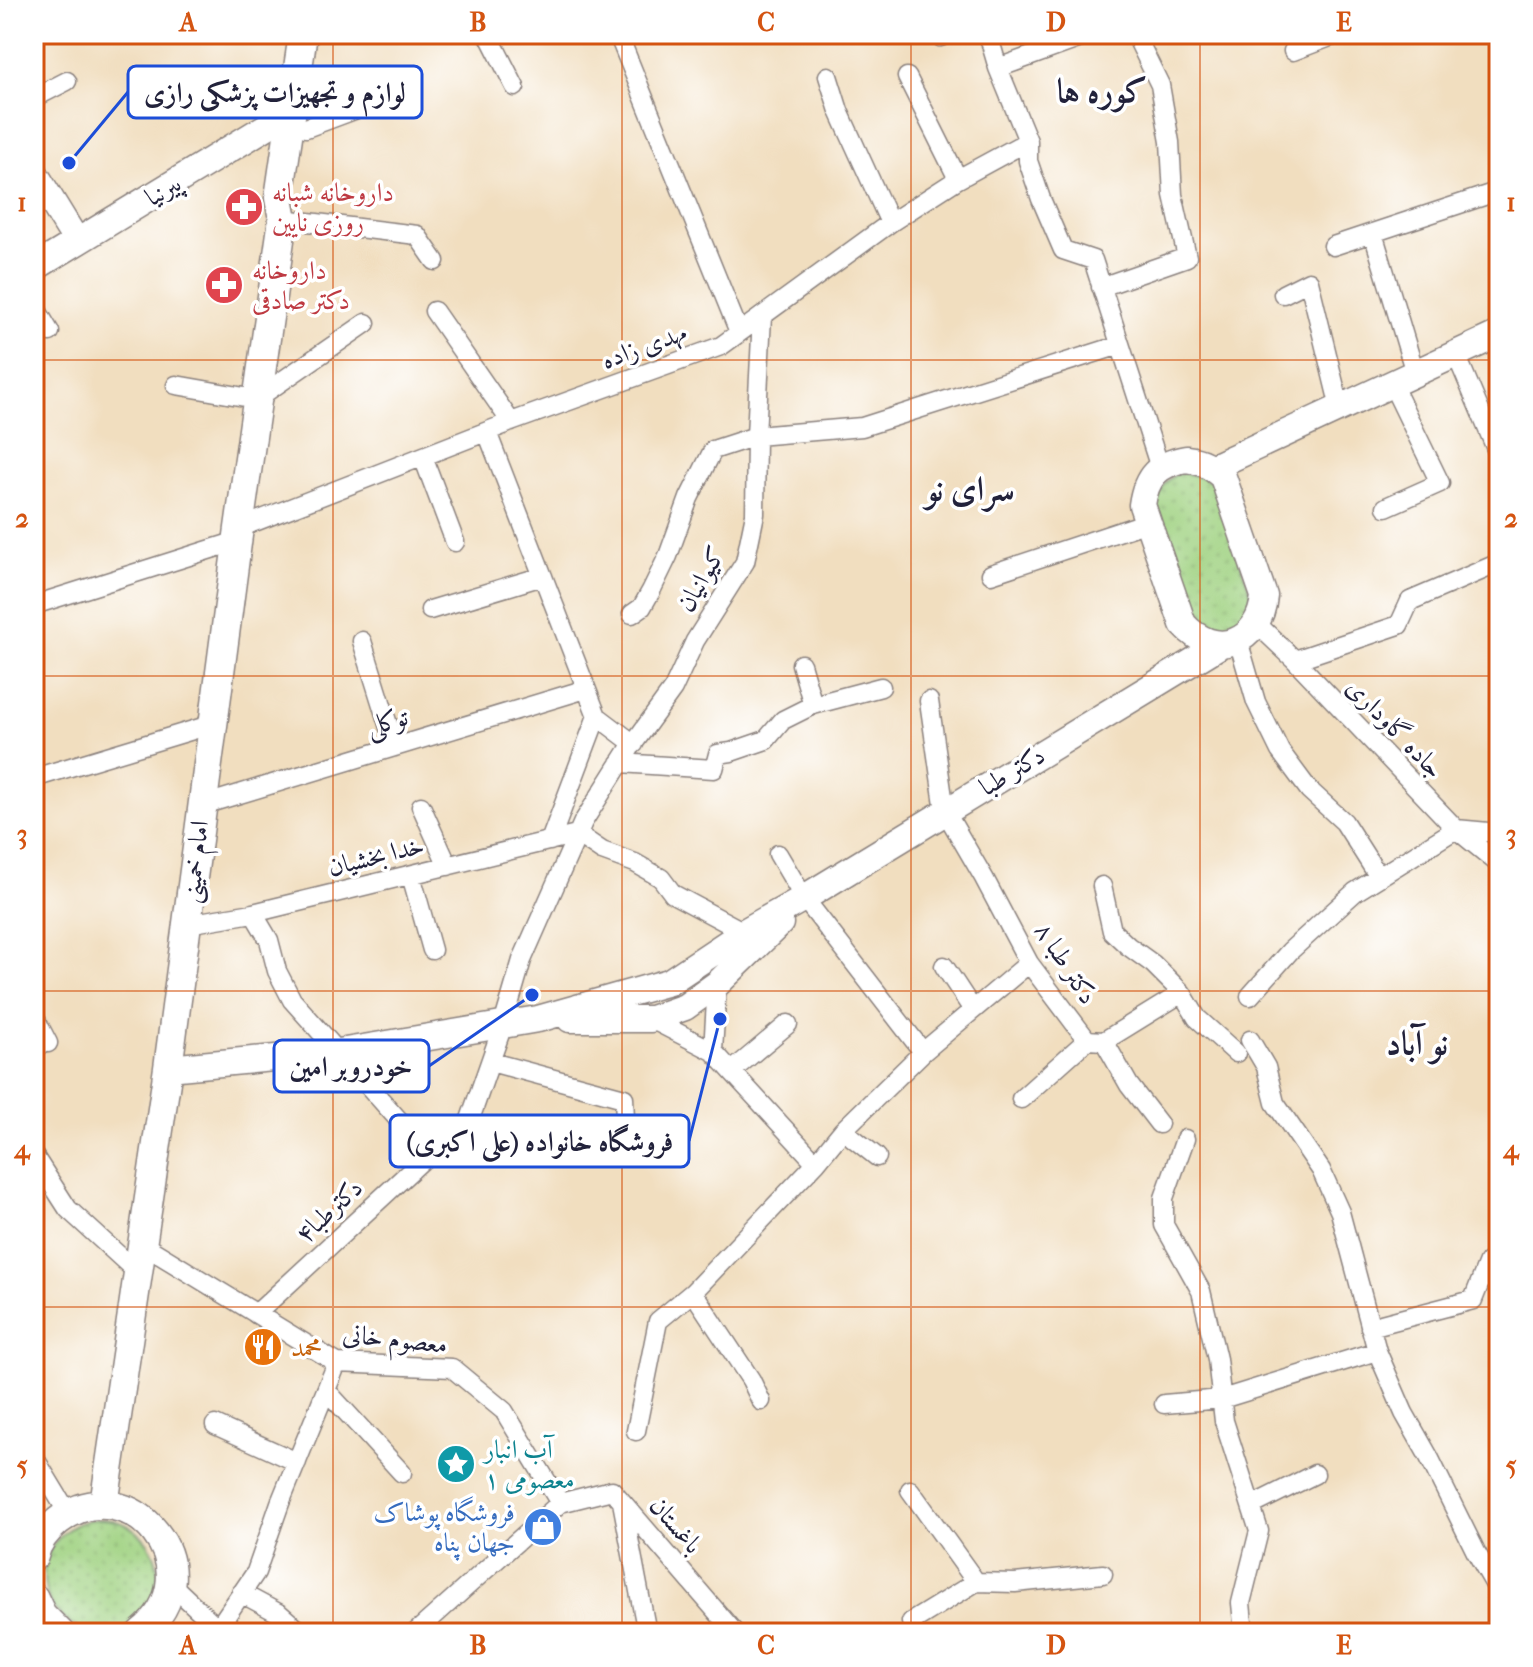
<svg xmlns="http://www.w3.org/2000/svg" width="1533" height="1667" font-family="'IM FELL French Canon',Amiri,serif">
<defs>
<pattern id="grass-dots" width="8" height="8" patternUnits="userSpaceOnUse" patternTransform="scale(2)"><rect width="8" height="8" fill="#9fd180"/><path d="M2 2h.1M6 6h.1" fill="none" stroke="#89b370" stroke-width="1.8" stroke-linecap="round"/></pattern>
</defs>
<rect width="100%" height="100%" fill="#fff"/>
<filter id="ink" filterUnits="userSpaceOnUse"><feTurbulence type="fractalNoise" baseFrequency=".0125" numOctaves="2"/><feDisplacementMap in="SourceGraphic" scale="16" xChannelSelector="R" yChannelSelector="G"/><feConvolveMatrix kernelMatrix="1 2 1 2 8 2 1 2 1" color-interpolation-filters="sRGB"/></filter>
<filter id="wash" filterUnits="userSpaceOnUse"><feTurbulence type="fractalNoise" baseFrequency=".006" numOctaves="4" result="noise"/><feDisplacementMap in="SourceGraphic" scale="32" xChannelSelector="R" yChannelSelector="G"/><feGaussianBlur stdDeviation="1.8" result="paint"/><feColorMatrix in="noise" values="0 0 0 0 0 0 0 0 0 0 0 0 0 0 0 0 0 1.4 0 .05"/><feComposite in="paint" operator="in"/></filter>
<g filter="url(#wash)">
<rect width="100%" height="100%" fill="#f1debf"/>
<!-- grass -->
<path fill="url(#grass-dots)" stroke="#607a5e" stroke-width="2" d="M1181 472 1202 477 1213 483 1252 596C1251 600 1252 605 1251 609 1242 634 1208 640 1195 617L1157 506C1160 489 1164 479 1181 472Z
M44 1576a57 57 0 1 1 114 0a57 57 0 1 1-114 0Z"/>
</g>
<g filter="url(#ink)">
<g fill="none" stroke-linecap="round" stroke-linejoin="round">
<defs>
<path id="street" d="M488 34 515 87
M618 34 739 332
M938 34 940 37 949 34
M988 34 998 68 1028 141V161L1041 199 1063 250 1093 260 1160 468
M1293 51 1338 34
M998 68 1092 34
M828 76 839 111 890 223
M907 77 958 179
M34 98 67 81
M306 128 408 90
M283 219 417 235 435 261
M1373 233 1415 373
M1333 246 1499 191
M1101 287 1187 257 1173 195 1170 142 1160 85 1135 34
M1283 294 1309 281 1340 408
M34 305 50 332
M434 311 511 422
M1456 354 1499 456
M176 385 256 399 366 323
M487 432 597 716 634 744
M423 457 455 542
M1386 507 1440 483 1392 384
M239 528 511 422 721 346 890 223 958 179 1028 141
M991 574 1148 522
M34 605 237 541
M430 610 543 576
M632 614 642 607 651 591 668 556 689 498 713 450 756 436 862 427 1120 345
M1257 624 1295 660 1456 829 1499 864
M1238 640 1256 702 1280 751 1309 790 1344 822 1379 877
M362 641 395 747
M1295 660 1399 625 1410 601 1499 563
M801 664 813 705
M929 701 945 811 984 878 1029 963 1087 1040 1104 1041 1129 1085 1159 1124
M620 763 714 769 718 754 731 752 766 740 783 720 813 705 881 687
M34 778 213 724
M203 805 586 689
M421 806 448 866
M577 834 602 851 635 863 661 878 673 894 744 932
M550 841 597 716
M778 854 804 898 923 1052
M411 875 432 950
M1102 886 1112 931 1128 946 1153 964 1182 993 1197 1018 1236 1053
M253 913 269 940 277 971 292 1000 429 1154
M187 924 253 913 577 834
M944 966 973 1010
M1250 996 1290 951 1355 892 1456 829 1499 833
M34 1016 48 1043
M651 1019 713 1051 816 1163
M1250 1040 1266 1067 1275 1103 1321 1170 1340 1212 1377 1351 1404 1413 1429 1457 1476 1552 1499 1592
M1104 1041 1182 993
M713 1051 717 984
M491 1062 624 1098 626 1138 659 1139
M732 1071 788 1024
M1021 1099 1087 1040
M843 1130 877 1157
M1185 1139 1164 1198V1225L1201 1291 1217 1359 1224 1421 1259 1531 1241 1603 1244 1633
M34 1156 68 1209 138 1273
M142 1244 337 1363 452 1368 504 1411 560 1503
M256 1314 429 1154 468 1125 503 1025 522 960 583 822 628 751 673 689 695 641 745 562 755 514 756 436 762 316
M1370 1327 1473 1300 1488 1262 1499 1255
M326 1390 402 1473
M761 1401 751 1380 693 1292 816 1163 843 1130 923 1052 1029 963
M1164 1404 1222 1399 1377 1351
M215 1425 297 1462
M636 1431 658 1321 693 1292
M34 1457 68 1513
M910 1490 976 1582
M622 1502 647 1633
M1251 1506 1315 1474
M171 1584 223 1633
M241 1593 280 1614 302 1633
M218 1628 256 1572 280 1503 337 1363
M415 1633 560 1503 612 1490 735 1633
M915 1633 911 1622 976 1582 1015 1583 1103 1574"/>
<path id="secondary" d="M34 172 77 242
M34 268 292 111
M1186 459C1202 461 1211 466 1223 477L1264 596C1260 644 1215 660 1183 624L1142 505C1146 476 1158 464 1186 459Z
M1213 467 1499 334
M570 1019H651L685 1007 717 984 780 923
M168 1068 339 1052 538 1019 669 982 744 932 804 898 1220 645"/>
<path id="primary" d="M104 1505 168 1068 239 528 283 219 279 198 303 34
M34 1556C37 1542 47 1530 58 1521 130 1464 218 1571 141 1633
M34 1598 42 1615 60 1633"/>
</defs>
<!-- street casing -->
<use href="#street" stroke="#8a807d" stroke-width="21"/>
<!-- secondary casing -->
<use href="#secondary" stroke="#8a807d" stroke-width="29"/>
<!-- primary casing -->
<use href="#primary" stroke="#8a807d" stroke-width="31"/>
<!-- street -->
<use href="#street" stroke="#fff" stroke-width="18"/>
<!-- secondary -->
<use href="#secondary" stroke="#fff" stroke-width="26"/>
<!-- primary -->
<use href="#primary" stroke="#fff" stroke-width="28"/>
</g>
</g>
<!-- grid -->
<path fill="none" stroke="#d45411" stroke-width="2" stroke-opacity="0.55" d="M333 34V1633M622 34V1633M911 34V1633M1200 34V1633M34 360H1499M34 676H1499M34 991H1499M34 1307H1499"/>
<!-- icons -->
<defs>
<symbol id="pharmacy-disc" viewBox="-11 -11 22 22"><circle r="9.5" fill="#e0444e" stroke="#fff"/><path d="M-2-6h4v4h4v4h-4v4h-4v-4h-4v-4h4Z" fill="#fff"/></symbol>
<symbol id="restaurant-disc" viewBox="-11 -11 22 22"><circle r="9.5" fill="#e8710a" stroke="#fff"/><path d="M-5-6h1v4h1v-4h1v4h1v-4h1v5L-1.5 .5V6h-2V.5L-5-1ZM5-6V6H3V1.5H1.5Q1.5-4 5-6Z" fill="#fff"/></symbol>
<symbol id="sight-disc" viewBox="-11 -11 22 22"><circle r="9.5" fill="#0f9aa8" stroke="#fff"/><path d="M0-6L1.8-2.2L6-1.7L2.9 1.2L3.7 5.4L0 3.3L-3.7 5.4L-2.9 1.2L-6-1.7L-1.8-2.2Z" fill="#fff"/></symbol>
<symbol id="shop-disc" viewBox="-11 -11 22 22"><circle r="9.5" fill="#3f7fe0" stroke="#fff"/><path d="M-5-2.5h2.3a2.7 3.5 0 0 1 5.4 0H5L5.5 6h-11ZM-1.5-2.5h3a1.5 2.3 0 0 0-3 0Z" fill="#fff"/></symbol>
</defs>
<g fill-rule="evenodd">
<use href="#pharmacy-disc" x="222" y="185" width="44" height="44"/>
<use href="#pharmacy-disc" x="202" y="263" width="44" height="44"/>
<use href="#restaurant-disc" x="241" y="1325" width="44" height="44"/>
<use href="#sight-disc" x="434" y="1442" width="44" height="44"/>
<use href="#shop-disc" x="521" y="1505" width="44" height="44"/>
</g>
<g text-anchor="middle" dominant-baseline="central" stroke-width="7" stroke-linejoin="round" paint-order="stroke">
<!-- street labels -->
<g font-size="26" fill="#22223b" stroke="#fff">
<text transform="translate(163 190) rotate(-31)">پیرنیا</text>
<text transform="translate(644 346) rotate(-20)">مهدی زاده</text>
<text transform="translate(701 579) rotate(-60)">کیوانیان</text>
<text transform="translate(387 722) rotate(-17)">توکلی</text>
<text transform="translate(1395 728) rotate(46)">جاده گاوداری</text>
<text transform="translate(1012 771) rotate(-31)">دکتر طبا</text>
<text transform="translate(376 856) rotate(-14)">خدا بخشیان</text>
<text transform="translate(195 862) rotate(-83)">امام خمینی</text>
<text transform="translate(1066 963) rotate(57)">دکتر طبا ۸</text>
<text transform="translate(329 1211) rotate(-43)">دکترطبا۴</text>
<text transform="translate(395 1339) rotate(6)">معصوم خانی</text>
<text transform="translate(676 1525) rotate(49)">باغستان</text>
</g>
<!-- health labels -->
<g font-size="26" fill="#be3a42" stroke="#fff" text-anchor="start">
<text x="272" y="192">داروخانه شبانه<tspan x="272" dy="30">روزی نایین</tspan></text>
<text x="252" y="270">داروخانه<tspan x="252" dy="30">دکتر صادقی</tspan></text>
</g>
<!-- food labels -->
<g font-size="26" fill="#c56008" stroke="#fff" text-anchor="start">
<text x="291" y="1347">محمد</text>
</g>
<!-- culture labels -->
<g font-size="26" fill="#0d838f" stroke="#fff" text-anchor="start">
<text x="484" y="1449">آب انبار<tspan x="484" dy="30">معصومی ۱</tspan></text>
</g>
<!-- shop labels -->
<g font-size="26" fill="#366cbe" stroke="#fff" text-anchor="end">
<text x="515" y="1512">فروشگاه پوشاک<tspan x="515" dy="30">جهان پناه</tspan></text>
</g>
<!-- district labels -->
<g font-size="34" font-weight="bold" fill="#22223b" stroke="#fff">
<text x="1102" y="91">کوره ها</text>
<text x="970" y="489">سرای نو</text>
<text x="1417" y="1043">نو آباد</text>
</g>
</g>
<!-- callouts -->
<path fill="none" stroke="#1d4ed8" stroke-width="3" d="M69 163L128 92M532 995L429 1066M720 1019L689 1141"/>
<g fill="#1d4ed8" stroke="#fff" stroke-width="3">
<circle cx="69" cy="163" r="8"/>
<circle cx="532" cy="995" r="8"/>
<circle cx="720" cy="1019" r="8"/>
</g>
<g fill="#fff" stroke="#1d4ed8" stroke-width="3">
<rect x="128" y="66" width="294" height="52" rx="8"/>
<rect x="274" y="1040" width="155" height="52" rx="8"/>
<rect x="390" y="1115" width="299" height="52" rx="8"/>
</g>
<g font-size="28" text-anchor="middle" font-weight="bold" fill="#22223b">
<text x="275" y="102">لوازم و تجهیزات پزشکی رازی</text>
<text x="351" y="1076">خودروبر امین</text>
<text x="540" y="1151">فروشگاه خانواده (علی اکبری)</text>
</g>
<!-- margin -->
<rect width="1533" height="1667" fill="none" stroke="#fff" stroke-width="88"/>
<rect x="44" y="44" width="1445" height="1579" fill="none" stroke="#d45411" stroke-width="3"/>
<g font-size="26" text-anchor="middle" font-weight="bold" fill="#d45411">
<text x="188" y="31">A</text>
<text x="478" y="31">B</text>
<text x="766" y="31">C</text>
<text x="1056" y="31">D</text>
<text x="1344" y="31">E</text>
<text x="22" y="211">1</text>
<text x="1511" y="211">1</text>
<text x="22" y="527">2</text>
<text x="1511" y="527">2</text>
<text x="22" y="843">3</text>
<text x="1511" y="843">3</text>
<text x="22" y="1158">4</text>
<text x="1511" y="1158">4</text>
<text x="22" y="1474">5</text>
<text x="1511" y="1474">5</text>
<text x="188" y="1654">A</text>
<text x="478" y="1654">B</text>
<text x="766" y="1654">C</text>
<text x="1056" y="1654">D</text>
<text x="1344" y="1654">E</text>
</g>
</svg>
